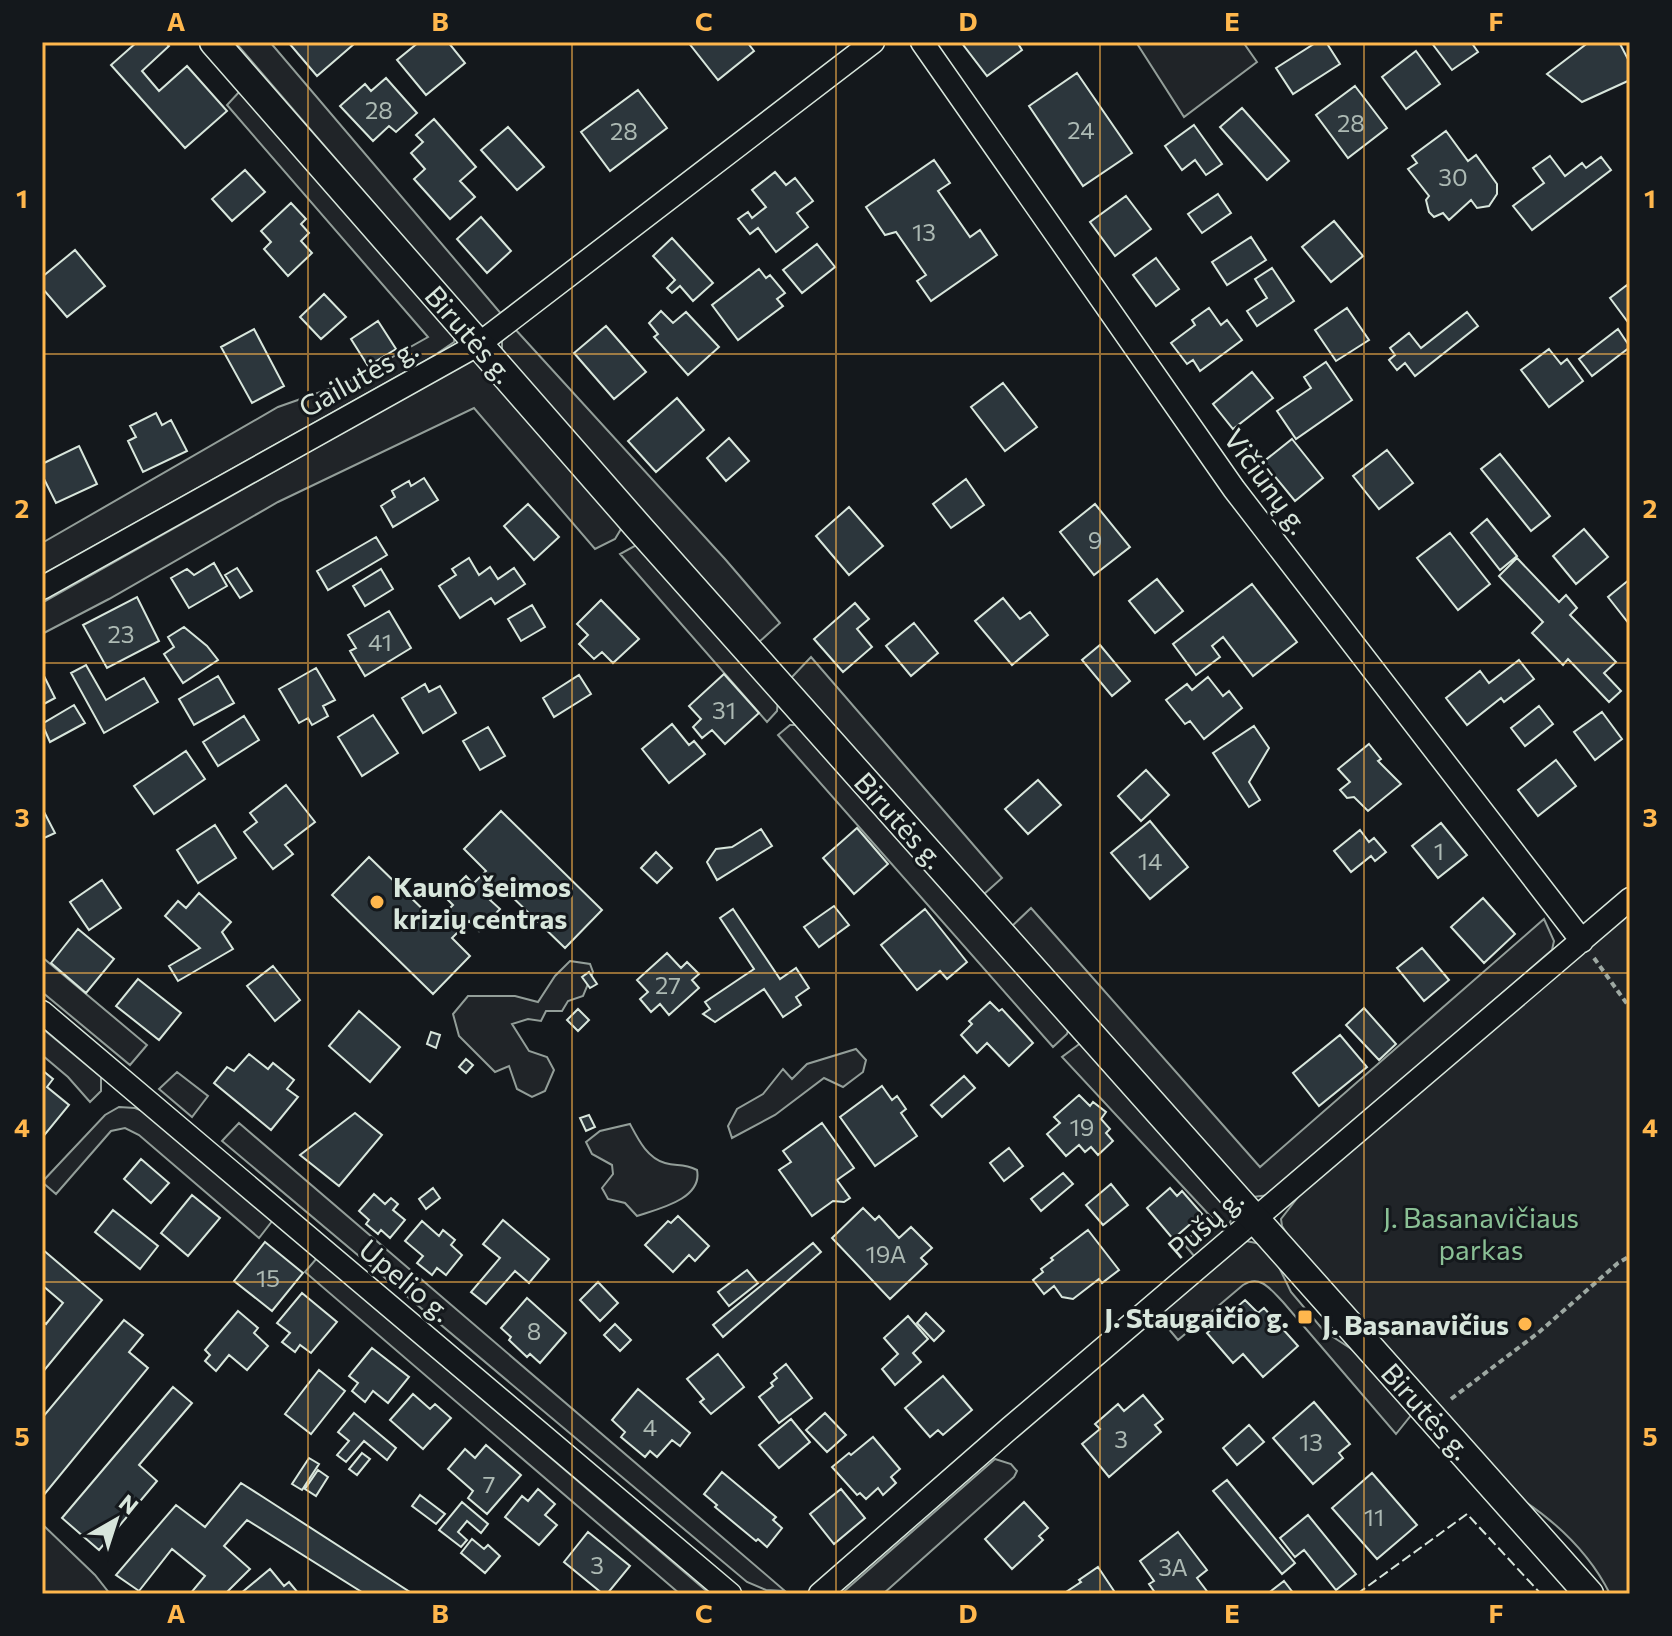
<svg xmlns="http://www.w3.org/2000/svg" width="1672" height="1636" font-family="Commissioner,sans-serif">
<rect width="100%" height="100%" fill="#14181c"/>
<!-- green -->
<path fill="#202428" stroke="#939e99" stroke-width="2" d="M235 42H270L503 316 484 327 478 324Z
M1136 42H1243L1257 62 1184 117Z
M240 91 455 335 454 342 432 357 42 575V543L278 407 346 383 428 337 227 105Z
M515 329 725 559 780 623 759 642 502 352V340Z
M471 360H479L624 524 615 539 595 549 474 408 278 502 109 599 42 634V603Z
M640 543 778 699 777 711 767 722 620 554Z
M811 657 1002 878 983 895 791 678Z
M790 725H801L1069 1027 1067 1034 1053 1047 778 735Z
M1031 908 1260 1167 1544 919 1554 941 1552 950 1269 1195 1253 1197 1011 927Z
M1630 913V1594H1610C1589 1552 1557 1522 1518 1497L1292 1242 1282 1226 1281 1219 1302 1192Z
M42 957 147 1045 130 1065 42 992Z
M570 961 590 964 593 972 583 996 568 1001 562 1011H546L541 1021 528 1019 512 1024 529 1051 547 1057 554 1070 545 1091 532 1097 517 1089 509 1066 495 1072 459 1036 453 1014 468 996H515L538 1002 555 976Z
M42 1028 101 1077V1091L90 1102 68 1077 42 1055Z
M1082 1042 1233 1215C1228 1233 1209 1245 1195 1257L1183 1243 1212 1218 1062 1057Z
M856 1049 866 1060 863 1072 843 1087 824 1078 775 1115 732 1138 728 1126 737 1109 763 1094 783 1069 792 1079 807 1064Z
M177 1072 208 1096 192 1117 159 1089Z
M119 1107 135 1108 148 1113 273 1220 259 1238 139 1135 125 1128 111 1131 56 1194 42 1182 105 1115Z
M239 1123 785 1591 766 1590 747 1582 222 1141Z
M630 1124C638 1139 647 1158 665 1163 677 1167 682 1162 697 1170 703 1199 658 1209 637 1216L625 1203 608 1199 602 1188 613 1174 612 1165 592 1154 586 1142 600 1131Z
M1246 1241 1261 1244 1274 1257 1291 1292 1324 1331 1359 1354 1412 1414 1396 1434 1283 1302C1271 1290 1261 1274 1243 1285L1178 1340 1158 1316Z
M317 1258 710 1594H680L305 1272Z
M995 1459 1011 1464 1017 1471 1014 1477 883 1594H841Z
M42 1524 95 1575 110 1594H42Z"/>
<!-- building -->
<path fill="#2c363c" stroke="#d8e6dc" stroke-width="2" d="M137 42H165L169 46 142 71 159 91 187 66 227 111 185 148 111 65Z
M288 42H353L354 44 317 76Z
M419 42H448L465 63 426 95 397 60Z
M688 42H747L754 51 718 80Z
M961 42H1017L1022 50 987 76Z
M1317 42H1326L1340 64 1293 94 1276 68Z
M1431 42H1471L1478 52 1452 70Z
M1589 42H1619L1630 63V80L1582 102 1547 74Z
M1416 51 1440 84 1406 109 1382 77Z
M1077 73 1132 153 1083 186 1029 106Z
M386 78 417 113 396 132 389 126 373 141 340 106 365 84 371 91Z
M1355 86 1387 128 1348 158 1316 115Z
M638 90 667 128 610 171 581 132Z
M1242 108 1289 161 1267 180 1220 127Z
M434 119 476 167 460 181 475 197 450 219 414 179 425 169 411 153 423 142 416 135Z
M1194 125 1222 164 1206 175 1195 160 1182 170 1165 146Z
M508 127 544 167 517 190 481 150Z
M1446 131 1468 161 1476 155 1497 184V194L1489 206 1477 208 1471 200 1449 220 1443 213 1434 217 1429 212 1426 200 1429 196 1408 169 1417 163 1412 156Z
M1550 156 1565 176 1582 163 1586 168 1601 157 1611 170 1532 230 1513 206 1544 183 1533 168Z
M934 160 950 183 938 191 970 237 980 230 997 255 931 301 917 281 926 275 896 232 885 235 866 207Z
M245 170 265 192 232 221 212 199Z
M775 172 786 185 795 178 813 201 797 213 808 227 776 252 758 228 750 234 738 219 748 212 752 218 766 207 752 190Z
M1218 194 1231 213 1202 233 1188 214Z
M1126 196 1151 229 1115 256 1090 222Z
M291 203 306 219 301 224 309 233 301 241 312 253 288 276 264 249 271 242 261 231Z
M481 217 511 251 487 273 457 239Z
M1334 221 1363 256 1331 282 1302 247Z
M1251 237 1266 260 1227 285 1212 262Z
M672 238 713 283 693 301 680 286 672 293 667 288 675 280 653 256Z
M817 244 835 267 802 293 783 270Z
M75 250 105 286 67 317 42 288V277Z
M1156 258 1179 289 1156 306 1133 275Z
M1272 268 1294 301 1257 326 1247 311 1267 298 1255 279Z
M759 269 766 278 770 275 785 293 777 299 783 306 738 340 712 305Z
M1627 285 1630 290V325L1610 298Z
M324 294 346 317 321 339 300 317Z
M1209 308 1221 325 1227 320 1242 340 1200 371 1193 360 1187 364 1171 343 1195 325 1192 320Z
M1347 308 1369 340 1336 361 1315 330Z
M661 311 673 323 686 312 719 347 688 375 654 337 658 334 649 323Z
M1467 312 1478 326 1415 376 1405 363 1397 370 1389 360 1395 355 1390 348 1409 333 1421 348Z
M378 321 396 349 368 366 351 339Z
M606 326 646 372 614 399 574 353Z
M254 329 284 386 252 403 221 347Z
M1618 329 1630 347 1592 376 1579 359Z
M1549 349 1561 364 1567 359 1583 381 1549 407 1521 370Z
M1326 362 1352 400 1296 439 1277 411 1311 388 1304 377Z
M1252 372 1273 398 1233 429 1213 404Z
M1003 383 1037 427 1005 451 971 407Z
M677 398 704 430 656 472 628 441Z
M156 413 162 425 171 420 187 451 143 472 128 441 136 437 130 426Z
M729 438 749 461 726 481 707 458Z
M1292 439 1323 478 1295 501 1263 462Z
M79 446 97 484 56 503 42 475V464Z
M1387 450 1413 483 1379 509 1353 476Z
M1500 454 1550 516 1531 531 1481 469Z
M424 478 438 500 393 527 381 506 395 497 392 491 409 481 411 486Z
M966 479 984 505 951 528 933 504Z
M528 504 559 537 534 560 504 526Z
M1095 504 1130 547 1094 575 1060 532Z
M849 507 883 546 849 575 816 536Z
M1487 519 1517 556 1500 570 1471 533Z
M1584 529 1608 557 1576 584 1553 556Z
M1450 533 1490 584 1458 610 1417 558Z
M376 537 387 555 328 590 317 571Z
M469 558 479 575 490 567 498 579 514 568 525 584 495 604 491 598 460 618 439 586 456 575 452 569Z
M1517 558 1559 602 1566 595 1577 608 1570 615 1616 662 1604 673 1621 691 1609 702 1568 659 1563 665 1532 633 1543 622 1499 576Z
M214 563 227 586 189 608 171 578 187 569 194 575Z
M237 568 252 591 240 598 225 575Z
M381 569 393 589 365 606 353 586Z
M1157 579 1183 611 1155 633 1129 601Z
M1630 579V625L1608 597Z
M1252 584 1297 642 1253 676 1223 637 1212 646 1220 657 1196 675 1173 644Z
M137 597 159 641 107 668 83 625Z
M1003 598 1020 619 1030 612 1048 635 1012 665 975 621Z
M601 600 639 639 613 663 602 652 594 659 579 644 588 635 577 624Z
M855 603 869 619 857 629 872 647 843 672 814 639Z
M532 605 545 627 521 641 508 619Z
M389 611 411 648 365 676 350 651 356 648 348 635Z
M914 623 938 653 911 676 886 646Z
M184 627 207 646 218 660 183 683 164 654 174 647 168 637Z
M1100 645 1130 681 1112 696 1082 660Z
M1519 660 1534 679 1504 702 1501 698 1467 725 1446 698 1480 671 1489 683Z
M86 665 106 700 144 678 158 702 104 733 71 673Z
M316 668 335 700 323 706 328 716 312 725 308 718 299 723 279 689Z
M42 672 55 698 42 705Z
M724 674 759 713 725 744 712 730 702 738 693 727 701 719 689 706Z
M579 675 591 694 554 717 543 698Z
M218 676 234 703 194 725 179 699Z
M1208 677 1223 696 1229 691 1242 708 1204 739 1190 721 1185 724 1166 700 1187 684 1192 690Z
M425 684 429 692 440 686 456 713 423 733 402 698Z
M74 705 85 723 50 742 42 724Z
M1539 706 1553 724 1525 746 1511 728Z
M1602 712 1622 739 1595 760 1574 732Z
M373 715 398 753 362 776 338 737Z
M244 716 259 740 218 766 203 742Z
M672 724 689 745 694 741 705 754 669 783 642 749Z
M1254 726 1269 748 1249 782 1260 800 1249 807 1213 753Z
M488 727 505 756 480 770 463 741Z
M1369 744 1381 759 1378 761 1401 784 1368 811 1354 797 1347 798 1340 790 1350 782 1338 769Z
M186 751 205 779 154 814 134 786Z
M1556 760 1576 786 1538 816 1518 790Z
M1146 770 1169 795 1141 821 1118 796Z
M1038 780 1061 805 1028 834 1005 809Z
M286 785 315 822 285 845 293 854 273 869 244 832 257 822 250 813Z
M42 808 55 833 42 839Z
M501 811 602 910 565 948 502 887 490 900 500 909 479 931 469 921 452 938 470 956 433 994 332 895 369 857 436 922 453 905 445 897 466 876 473 884 486 871 464 849Z
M1150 821 1188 867 1150 899 1111 853Z
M1441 823 1467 855 1438 878 1412 846Z
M215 825 236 858 198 883 177 850Z
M857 828 888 864 854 894 823 858Z
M761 829 772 846 717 880 707 862 716 849 732 847Z
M1360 830 1369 842 1374 838 1386 852 1375 861 1371 856 1351 872 1334 851Z
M656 852 672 868 657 883 641 868Z
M102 880 121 908 89 930 70 902Z
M199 893 231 922 222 932 233 949 178 981 169 966 200 948 165 916 178 901 186 908Z
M1483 898 1515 934 1484 963 1451 927Z
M834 906 849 925 819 947 804 927Z
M733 909 780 979 796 968 809 988 796 997 801 1005 783 1017 764 989 715 1022 703 1014 710 1009 705 1002 754 969 720 918Z
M925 909 967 962 947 979 940 971 917 990 881 945Z
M78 929 114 959 86 993 51 963Z
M1422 948 1449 980 1424 1001 1397 968Z
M667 953 681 968 687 962 699 974 692 980 699 988 669 1015 660 1004 651 1012 640 999 648 992 637 980Z
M273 966 300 1000 275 1021 247 986Z
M589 972 597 984 590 988 582 977Z
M138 979 181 1013 159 1040 116 1006Z
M990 1002 999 1011 1002 1009 1033 1043 1009 1066 987 1043 977 1053 961 1035 972 1024 969 1021Z
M1364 1008 1396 1044 1379 1060 1346 1025Z
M578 1009 589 1020 578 1031 567 1020Z
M359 1011 400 1047 370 1082 329 1046Z
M431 1032 440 1035 436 1048 427 1044Z
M1340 1035 1367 1067 1319 1106 1293 1073Z
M249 1054 268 1069 273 1063 294 1080 287 1089 298 1097 271 1130 214 1083 227 1067 234 1071Z
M466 1059 473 1065 466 1073 459 1067Z
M42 1070 53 1079 47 1087 69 1105 42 1138Z
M964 1076 975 1088 942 1117 931 1105Z
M882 1086 892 1100 897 1096 906 1109 901 1113 917 1136 875 1166 840 1117Z
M1079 1095 1090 1106 1093 1102 1106 1112 1101 1119 1110 1129 1106 1133 1113 1141 1098 1155 1091 1147 1085 1152 1079 1145 1066 1156 1047 1134 1060 1123 1054 1117Z
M355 1113 382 1135 339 1186 300 1155Z
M589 1115 595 1127 586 1131 580 1118Z
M822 1123 854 1168 837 1180 850 1198 844 1202 833 1201 812 1216 779 1170 791 1162 783 1151Z
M1009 1148 1023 1166 1004 1181 990 1163Z
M141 1159 169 1183 151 1203 124 1179Z
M1063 1173 1073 1184 1041 1211 1031 1199Z
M1111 1184 1128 1205 1103 1225 1086 1205Z
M433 1188 440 1198 426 1209 419 1199Z
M1170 1188 1177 1196 1182 1191 1202 1214 1173 1239 1147 1208Z
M374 1194 385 1204 391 1198 398 1204 393 1210 405 1220 390 1238 381 1230 378 1234 366 1224 369 1220 359 1211Z
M192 1195 220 1218 188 1256 161 1233Z
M863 1208 875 1220 879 1216 899 1238 911 1227 932 1248 921 1258 927 1264 890 1299 832 1238Z
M113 1210 158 1246 140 1269 95 1232Z
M678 1216 709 1246 695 1261 689 1255 673 1272 645 1245 668 1221 671 1223Z
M503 1220 549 1259 529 1283 515 1271 486 1304 471 1292 500 1258 483 1244Z
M422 1221 439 1236 443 1230 455 1240 451 1245 462 1255 446 1275 437 1268 432 1275 417 1263 423 1256 405 1241Z
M1088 1230 1119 1270 1102 1283 1099 1279 1073 1299 1062 1297 1054 1286 1044 1294 1033 1280 1043 1272 1041 1269 1053 1260 1051 1258Z
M265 1242 303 1273 272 1311 234 1281Z
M813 1243 821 1252 723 1337 713 1325Z
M42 1249 102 1300 42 1373V1321L46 1324 63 1303 42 1285Z
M747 1270 758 1283 729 1306 718 1292Z
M598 1282 618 1303 600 1321 580 1300Z
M302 1293 337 1322 311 1353 300 1345 295 1352 282 1342 290 1333 277 1323Z
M527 1298 566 1333 540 1363 530 1354 527 1357 509 1340 511 1337 501 1328Z
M1245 1300 1258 1313 1264 1308 1298 1346 1263 1377 1243 1354 1233 1363 1207 1333Z
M238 1311 258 1328 254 1333 268 1346 247 1370 229 1355 216 1371 205 1361 210 1355 205 1350Z
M926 1313 944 1331 934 1341 917 1323Z
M908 1316 928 1339 913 1353 921 1362 895 1385 882 1369 898 1354 884 1338Z
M124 1320 143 1335 129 1352 148 1368 43 1496 42 1418Z
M615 1324 631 1340 620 1351 604 1335Z
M372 1348 409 1377 388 1403 373 1391 365 1402 352 1391 358 1383 349 1376Z
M718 1354 744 1387 711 1414 700 1402 704 1399 687 1379Z
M786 1364 812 1398 779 1423 759 1397 773 1386 771 1383 777 1378 774 1374Z
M319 1370 345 1391 311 1434 285 1414Z
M943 1376 972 1410 943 1435 938 1430 930 1437 905 1408Z
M173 1387 192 1403 139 1465 157 1481 99 1550 62 1518Z
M638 1389 690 1433 680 1446 672 1440 657 1457 650 1451 645 1457 621 1437 625 1432 612 1420Z
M413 1394 430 1409 435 1404 451 1418 423 1449 390 1420Z
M1143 1395 1163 1419 1155 1425 1161 1432 1109 1477 1082 1444 1100 1429 1095 1424 1118 1404 1124 1411Z
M1314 1402 1350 1444 1339 1453 1343 1458 1313 1484 1273 1438Z
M354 1413 396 1448 387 1460 364 1441 346 1462 337 1455 349 1441 338 1432Z
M825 1413 846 1435 827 1452 806 1430Z
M791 1419 810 1442 779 1468 759 1445Z
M1249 1425 1264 1442 1237 1465 1223 1448Z
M873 1437 900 1469 891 1477 896 1483 883 1495 878 1488 866 1499 860 1493 857 1495 832 1467 849 1453 851 1455Z
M486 1445 521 1475 487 1514 468 1498 473 1491 448 1469 465 1449 475 1458Z
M362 1453 370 1459 357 1475 349 1469Z
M309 1458 319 1464 302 1490 292 1484Z
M318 1470 328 1477 316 1496 305 1489Z
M722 1472 776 1517 773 1520 782 1528 767 1547 758 1539 756 1541 715 1507 717 1505 704 1494Z
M1372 1473 1417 1525 1377 1559 1332 1508Z
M1227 1480 1295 1563 1282 1574 1213 1491Z
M241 1483 263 1497 413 1594H365L247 1520 224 1546 250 1569 225 1594H190L205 1576 172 1549 139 1591 116 1575 176 1505 205 1527Z
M538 1489 555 1504 545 1515 557 1525 539 1545 505 1517 522 1496 528 1501Z
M841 1489 865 1518 834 1544 810 1514Z
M420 1495 445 1514 436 1524 412 1506Z
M462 1502 488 1524 481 1533 467 1521 458 1532 467 1540 461 1547 439 1530Z
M1024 1502 1048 1528 1039 1536 1043 1540 1012 1569 985 1539Z
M1308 1515 1356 1574 1336 1590 1304 1550 1295 1557 1280 1538Z
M588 1532 630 1566 607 1594H603L564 1562Z
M1178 1532 1207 1570 1197 1578 1209 1594H1156L1149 1584 1154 1581 1140 1561Z
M472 1539 484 1549 488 1545 500 1556 485 1573 461 1553Z
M1098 1567 1116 1594H1063L1081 1582 1079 1580Z
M270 1569 284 1586 289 1582 299 1594H240Z
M1284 1581 1294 1594H1267Z"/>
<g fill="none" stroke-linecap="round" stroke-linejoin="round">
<defs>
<path id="minor" d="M922 42 1234 489 1582 941
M42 588 479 344 873 42
M42 1012 730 1594
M820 1594 1010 1428 1630 899"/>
<path id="tertiary" d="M214 42 641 530 1589 1594"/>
</defs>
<!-- minor casing -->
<use href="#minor" stroke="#d8e6dc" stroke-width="25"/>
<!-- tertiary casing -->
<use href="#tertiary" stroke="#d8e6dc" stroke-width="31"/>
<!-- path -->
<path stroke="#9da8a2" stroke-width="4" stroke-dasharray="6 4" stroke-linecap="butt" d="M1594 958 1630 1008
M1451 1399 1538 1333 1618 1263 1630 1256"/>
<!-- minor -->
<use href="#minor" stroke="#14181c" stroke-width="22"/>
<!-- tertiary -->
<use href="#tertiary" stroke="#14181c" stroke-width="28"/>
<!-- fence -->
<path stroke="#d8e6dc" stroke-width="2" stroke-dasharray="10 4" stroke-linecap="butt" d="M1357 1594 1467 1514 1541 1594"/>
</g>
<!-- grid -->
<path fill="none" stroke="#ffb74d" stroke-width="2" stroke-opacity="0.55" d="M308 42V1594M572 42V1594M836 42V1594M1100 42V1594M1364 42V1594M42 354H1630M42 663H1630M42 973H1630M42 1282H1630"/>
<!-- markers -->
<g fill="#ffb74d" stroke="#14181c" stroke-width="3">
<circle cx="377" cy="902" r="8"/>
<rect x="1297" y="1309" width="16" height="16" rx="4"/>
<circle cx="1525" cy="1324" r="8"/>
</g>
<g text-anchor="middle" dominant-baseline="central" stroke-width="6" stroke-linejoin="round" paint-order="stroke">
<!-- number labels -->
<g font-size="24" fill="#adbab4">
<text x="379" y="109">28</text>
<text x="1351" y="122">28</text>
<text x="1081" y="129">24</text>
<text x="624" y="130">28</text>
<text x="1453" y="176">30</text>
<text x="924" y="231">13</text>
<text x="1095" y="539">9</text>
<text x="121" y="633">23</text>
<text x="380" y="641">41</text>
<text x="724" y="709">31</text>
<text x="1439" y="850">1</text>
<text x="1150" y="860">14</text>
<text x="668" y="984">27</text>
<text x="1082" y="1126">19</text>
<text x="886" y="1253">19A</text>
<text x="268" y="1277">15</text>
<text x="534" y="1330">8</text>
<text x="650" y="1426">4</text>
<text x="1121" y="1438">3</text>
<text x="1311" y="1441">13</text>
<text x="489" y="1483">7</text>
<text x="1374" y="1516">11</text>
<text x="597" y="1564">3</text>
<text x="1173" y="1566">3A</text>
</g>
<!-- street labels -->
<g font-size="28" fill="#d8e6dc" stroke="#14181c">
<text transform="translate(470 334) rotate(49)">Birutės g.</text>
<text transform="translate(358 377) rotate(-29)">Gailutės g.</text>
<text transform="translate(1267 481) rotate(54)">Vičiūnų g.</text>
<text transform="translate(900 820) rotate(48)">Birutės g.</text>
<text transform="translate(1205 1223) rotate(-41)">Pušų g.</text>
<text transform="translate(406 1280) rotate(40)">Upelio g.</text>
<text transform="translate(1427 1411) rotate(48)">Birutės g.</text>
</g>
<!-- poi labels -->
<g font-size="28" font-weight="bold" fill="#d8e6dc" stroke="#14181c" text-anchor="end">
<text x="393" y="886" text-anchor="start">Kauno šeimos<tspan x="393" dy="32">krizių centras</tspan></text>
<text x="1289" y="1317">J. Staugaičio g.</text>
<text x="1509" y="1324">J. Basanavičius</text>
</g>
<!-- park labels -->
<g font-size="28" fill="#8ac095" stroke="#14181c">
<text x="1481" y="1217">J. Basanavičiaus<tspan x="1481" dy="32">parkas</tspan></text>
</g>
</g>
<!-- border -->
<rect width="1672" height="1636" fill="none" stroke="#14181c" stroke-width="88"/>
<!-- north arrow -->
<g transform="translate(116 1520) rotate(39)" stroke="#14181c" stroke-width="6" paint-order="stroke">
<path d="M0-6L14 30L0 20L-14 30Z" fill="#d8e6dc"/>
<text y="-12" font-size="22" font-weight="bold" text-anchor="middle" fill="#d8e6dc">N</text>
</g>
<rect x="44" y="44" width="1584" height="1548" fill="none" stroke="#ffb74d" stroke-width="3"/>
<g font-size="26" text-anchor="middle" font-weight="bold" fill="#ffb74d">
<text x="176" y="31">A</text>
<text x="440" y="31">B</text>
<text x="704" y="31">C</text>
<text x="968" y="31">D</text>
<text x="1232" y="31">E</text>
<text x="1496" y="31">F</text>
<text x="22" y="208">1</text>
<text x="1650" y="208">1</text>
<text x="22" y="518">2</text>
<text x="1650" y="518">2</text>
<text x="22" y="827">3</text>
<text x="1650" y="827">3</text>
<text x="22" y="1137">4</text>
<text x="1650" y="1137">4</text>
<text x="22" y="1446">5</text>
<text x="1650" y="1446">5</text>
<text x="176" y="1623">A</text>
<text x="440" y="1623">B</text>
<text x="704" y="1623">C</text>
<text x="968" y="1623">D</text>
<text x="1232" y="1623">E</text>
<text x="1496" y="1623">F</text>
</g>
</svg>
